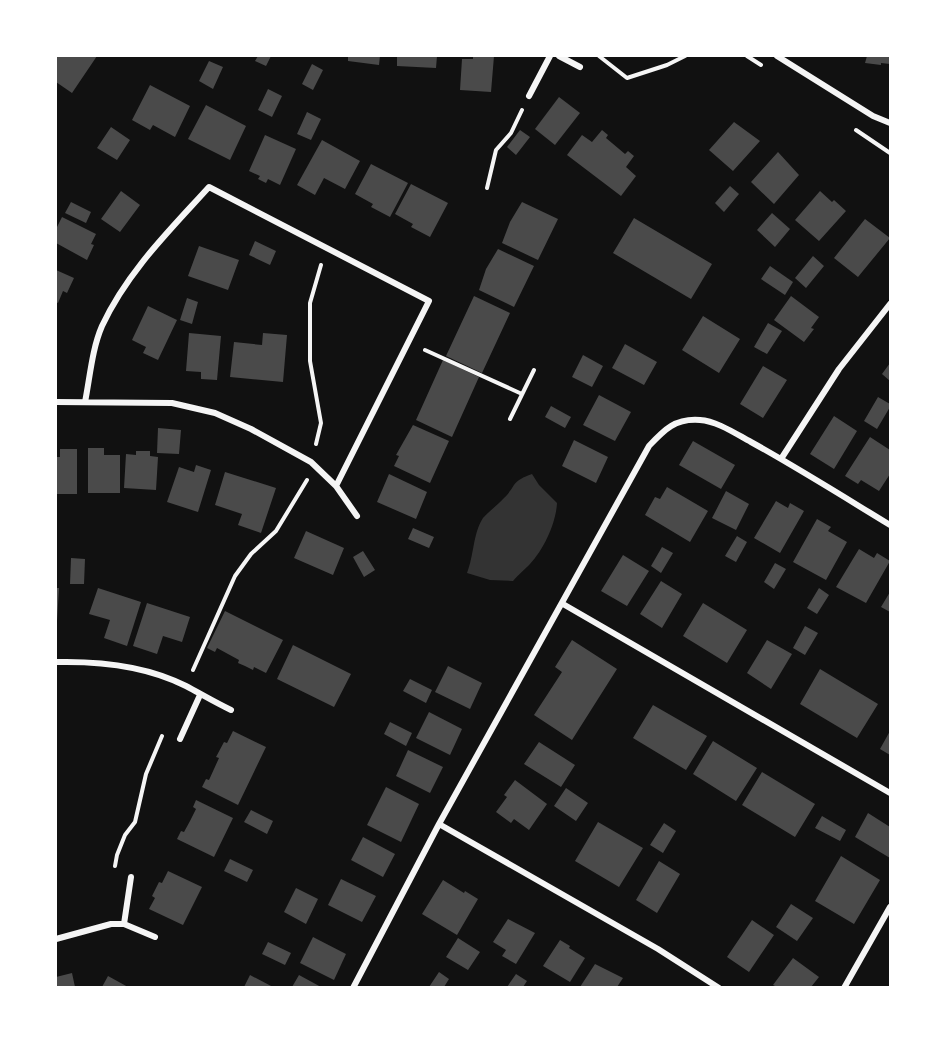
<svg xmlns="http://www.w3.org/2000/svg" width="946" height="1043" font-family="Cabin,sans-serif">
<rect width="100%" height="100%" fill="#111"/>
<!-- water -->
<path fill="#333" d="M532 474 539 485 557 503C556 523 544 549 530 564 524 570 519 574 513 581L490 580 467 573C474 556 473 533 483 518 489 511 498 505 504 498 518 484 510 482 532 474Z"/>
<!-- building -->
<path fill="#4a4a4a" d="M56 56H97L72 93 56 82Z
M258 56H271L266 66 255 61Z
M348 56H380L379 65 348 61Z
M397 56H437L436 68 397 66Z
M473 56H494L491 92 460 90 462 59H473Z
M867 56H890V64L881 63V65L865 63Z
M209 61 223 67 213 89 199 81Z
M312 64 323 70 313 90 302 84Z
M150 85 190 106 175 137 153 125 150 130 132 120Z
M268 89 282 96 272 117 258 110Z
M559 97 580 113 555 145 535 129Z
M206 105 246 126 230 160 188 139Z
M307 112 321 119 311 140 297 134Z
M734 122 760 141 733 171 709 150Z
M111 127 130 140 117 160 97 148Z
M520 130 530 137 516 155 507 147Z
M602 130 608 135 606 138 625 154 628 151 634 156 626 167 636 176 621 196 567 155 582 135 592 142Z
M265 135 296 149 280 185 268 179 266 183 258 179 260 176 249 171Z
M322 140 360 161 345 189 324 178 315 195 297 185Z
M778 152 799 175 774 204 751 182Z
M371 164 408 183 390 217 371 207 373 204 355 194Z
M411 184 448 203 430 237 411 227 413 224 395 214Z
M730 186 739 194 724 212 715 203Z
M121 191 140 205 120 232 101 219Z
M820 191 832 202 834 200 846 211 819 241 795 220Z
M71 202 91 212 86 223 65 213Z
M522 202 558 219 538 260 502 243 510 222Z
M772 213 790 229 775 247 757 230Z
M62 217 96 234 91 244 94 245 87 260 56 243V229Z
M634 218 712 264 691 299 613 253Z
M865 219 890 238 858 277 834 258Z
M255 241 276 251 270 265 249 255Z
M199 246 239 260 228 290 188 276Z
M498 249 534 266 514 307 479 290 486 269Z
M813 256 824 266 806 288 795 278Z
M770 266 793 282 785 295 761 279Z
M56 270 74 278 67 293 63 291 58 303 56 302Z
M474 296 510 313 482 373 446 356Z
M791 296 819 317 811 328 814 329 804 342 774 320Z
M187 298 198 302 192 324 180 320Z
M148 306 177 320 158 360 143 353 146 347 132 340Z
M703 316 740 339 719 373 682 350Z
M768 323 782 331 767 354 754 347Z
M189 333 221 336 217 380 201 379V372L186 371Z
M263 333 287 335 283 382 230 377 234 342 262 345Z
M625 344 657 362 644 385 612 368Z
M583 355 603 366 592 387 572 377Z
M443 360 479 377 452 437 416 420Z
M890 363V381L882 374Z
M763 366 787 380 763 418 740 404Z
M599 395 631 412 615 441 583 425Z
M878 397 890 404V407L877 429 864 421Z
M551 406 571 417 565 428 545 417Z
M834 416 857 431 834 469 810 454Z
M413 425 449 441 430 483 394 466 399 456 396 455Z
M158 428 181 430 179 454 157 453Z
M870 437 890 450V474L879 491 861 480 858 484 845 476Z
M574 440 608 457 596 483 562 466Z
M693 441 735 465 721 489 679 465Z
M88 448H104V455H120V493H88Z
M60 449H77V494H56V457H60Z
M136 451H150V456L158 457 156 490 124 488 126 454 136 455Z
M196 465 211 470 198 512 167 502 179 467 194 472Z
M225 472 276 488 261 533 238 525 242 514 215 505Z
M389 474 427 492 416 519 377 502Z
M667 487 708 511 690 542 645 515 655 497 660 499Z
M726 491 749 504 736 530 712 518Z
M776 501 788 508 790 503 804 511 780 553 754 538Z
M817 519 831 527 828 531 847 542 826 580 793 562Z
M413 528 434 537 429 548 408 539Z
M306 531 344 548 333 575 294 558Z
M737 536 747 542 736 562 725 556Z
M662 547 673 553 661 573 651 566Z
M859 549 874 558 877 553 890 561 866 603 836 587Z
M363 551 375 570 364 577 353 557Z
M623 555 649 571 627 606 601 591Z
M71 558 85 559 84 584H70Z
M775 563 786 569 774 589 764 582Z
M661 581 682 594 662 628 640 614Z
M56 588H59L57 621H56Z
M98 588 141 602 127 646 104 638 110 620 89 614Z
M819 588 829 595 817 614 807 608Z
M890 592V612L881 607Z
M147 603 190 617 182 642 163 636 157 654 133 646Z
M703 603 747 630 727 663 683 636Z
M225 611 283 640 266 673 254 667 253 670 245 666 238 663 239 660 217 648 215 652 207 648Z
M805 626 818 633 805 655 793 648Z
M572 640 617 669 572 740 534 715 562 672 555 667Z
M767 640 792 654 771 689 747 673Z
M293 645 351 674 334 707 277 679Z
M448 666 482 683 470 709 435 692Z
M820 669 878 704 857 738 800 704Z
M410 679 432 690 426 703 403 691Z
M653 705 707 736 686 770 633 738Z
M429 712 462 729 450 755 416 738Z
M390 722 412 733 406 746 384 734Z
M233 731 266 747 238 805 202 787 206 779 209 780 219 758 216 757 224 742 227 743Z
M890 731V755L880 749Z
M713 741 757 768 736 801 693 774Z
M539 742 575 765 561 787 524 764Z
M408 750 443 767 430 793 396 776Z
M762 772 815 804 795 837 742 805Z
M515 780 547 804 529 830 514 819 511 823 496 812 507 797 504 795Z
M386 787 419 804 401 842 367 825Z
M566 788 588 803 576 821 554 806Z
M196 800 233 818 214 857 177 839 181 831 184 832 190 821 196 809 193 807Z
M251 810 273 821 267 834 244 822Z
M868 813 890 827V858L855 837Z
M822 816 846 830 840 841 815 828Z
M598 822 643 848 619 887 575 861Z
M664 823 676 831 663 853 650 845Z
M363 837 395 854 383 877 351 860Z
M841 856 880 880 854 924 815 901Z
M230 859 253 870 247 882 224 871Z
M659 861 680 874 657 913 636 900Z
M168 871 202 887 183 925 149 909 155 898 152 896 159 882 162 883Z
M341 879 376 896 362 922 328 905Z
M443 880 464 893 465 891 478 899 457 935 422 914Z
M296 888 318 899 306 924 284 912Z
M791 904 813 918 797 941 776 927Z
M508 919 535 933 516 964 502 956 506 950 493 942Z
M752 920 774 935 749 972 727 957Z
M313 937 346 954 334 980 300 963Z
M458 938 480 952 468 970 446 957Z
M560 940 570 946 569 948 585 958 570 982 543 966Z
M268 942 291 953 285 965 262 954Z
M793 958 819 977 811 987H777L773 985Z
M595 964 623 978 617 987H580Z
M439 972 449 979 444 987H429Z
M72 973 75 987H56V977Z
M516 974 527 981 523 987H507Z
M250 975 273 987H244Z
M299 975 321 987H292Z
M108 976 128 987H102Z"/>
<g fill="none" stroke-linecap="round" stroke-linejoin="round">
<!-- path -->
<path stroke="#f5f5f5" stroke-width="4" d="M599 56 627 78 667 65 685 56
M747 56 761 65
M856 130 890 153
M487 188 496 150 511 133 522 110
M425 350 522 394
M510 419 534 370
M316 444 321 423 310 361V303L321 265
M193 670 235 576 251 554 276 531 307 480
M115 866 117 855 125 835 135 822 146 774 162 736"/>
<!-- minor -->
<path stroke="#f5f5f5" stroke-width="6" d="M559 56 580 67
M777 56 873 116 890 123
M529 96 550 56
M56 402 172 403 215 413 251 429 311 462 336 486 357 516
M85 402C90 377 92 349 102 326 127 272 170 230 209 187L429 301 336 486
M781 459 839 369 890 304
M563 604 890 793
M56 662C99 661 147 666 186 686 201 694 216 703 231 710
M180 739 200 695
M439 824 658 949 719 988
M124 924 131 877
M56 939 111 924H124L155 937
M353 988 439 824 649 446C664 430 675 418 700 420 717 421 736 434 751 442 798 468 844 497 890 525
M844 988 890 907"/>
</g>
<!-- border -->
<rect width="946" height="1043" fill="none" stroke="#ffffff" stroke-width="114"/>
</svg>
